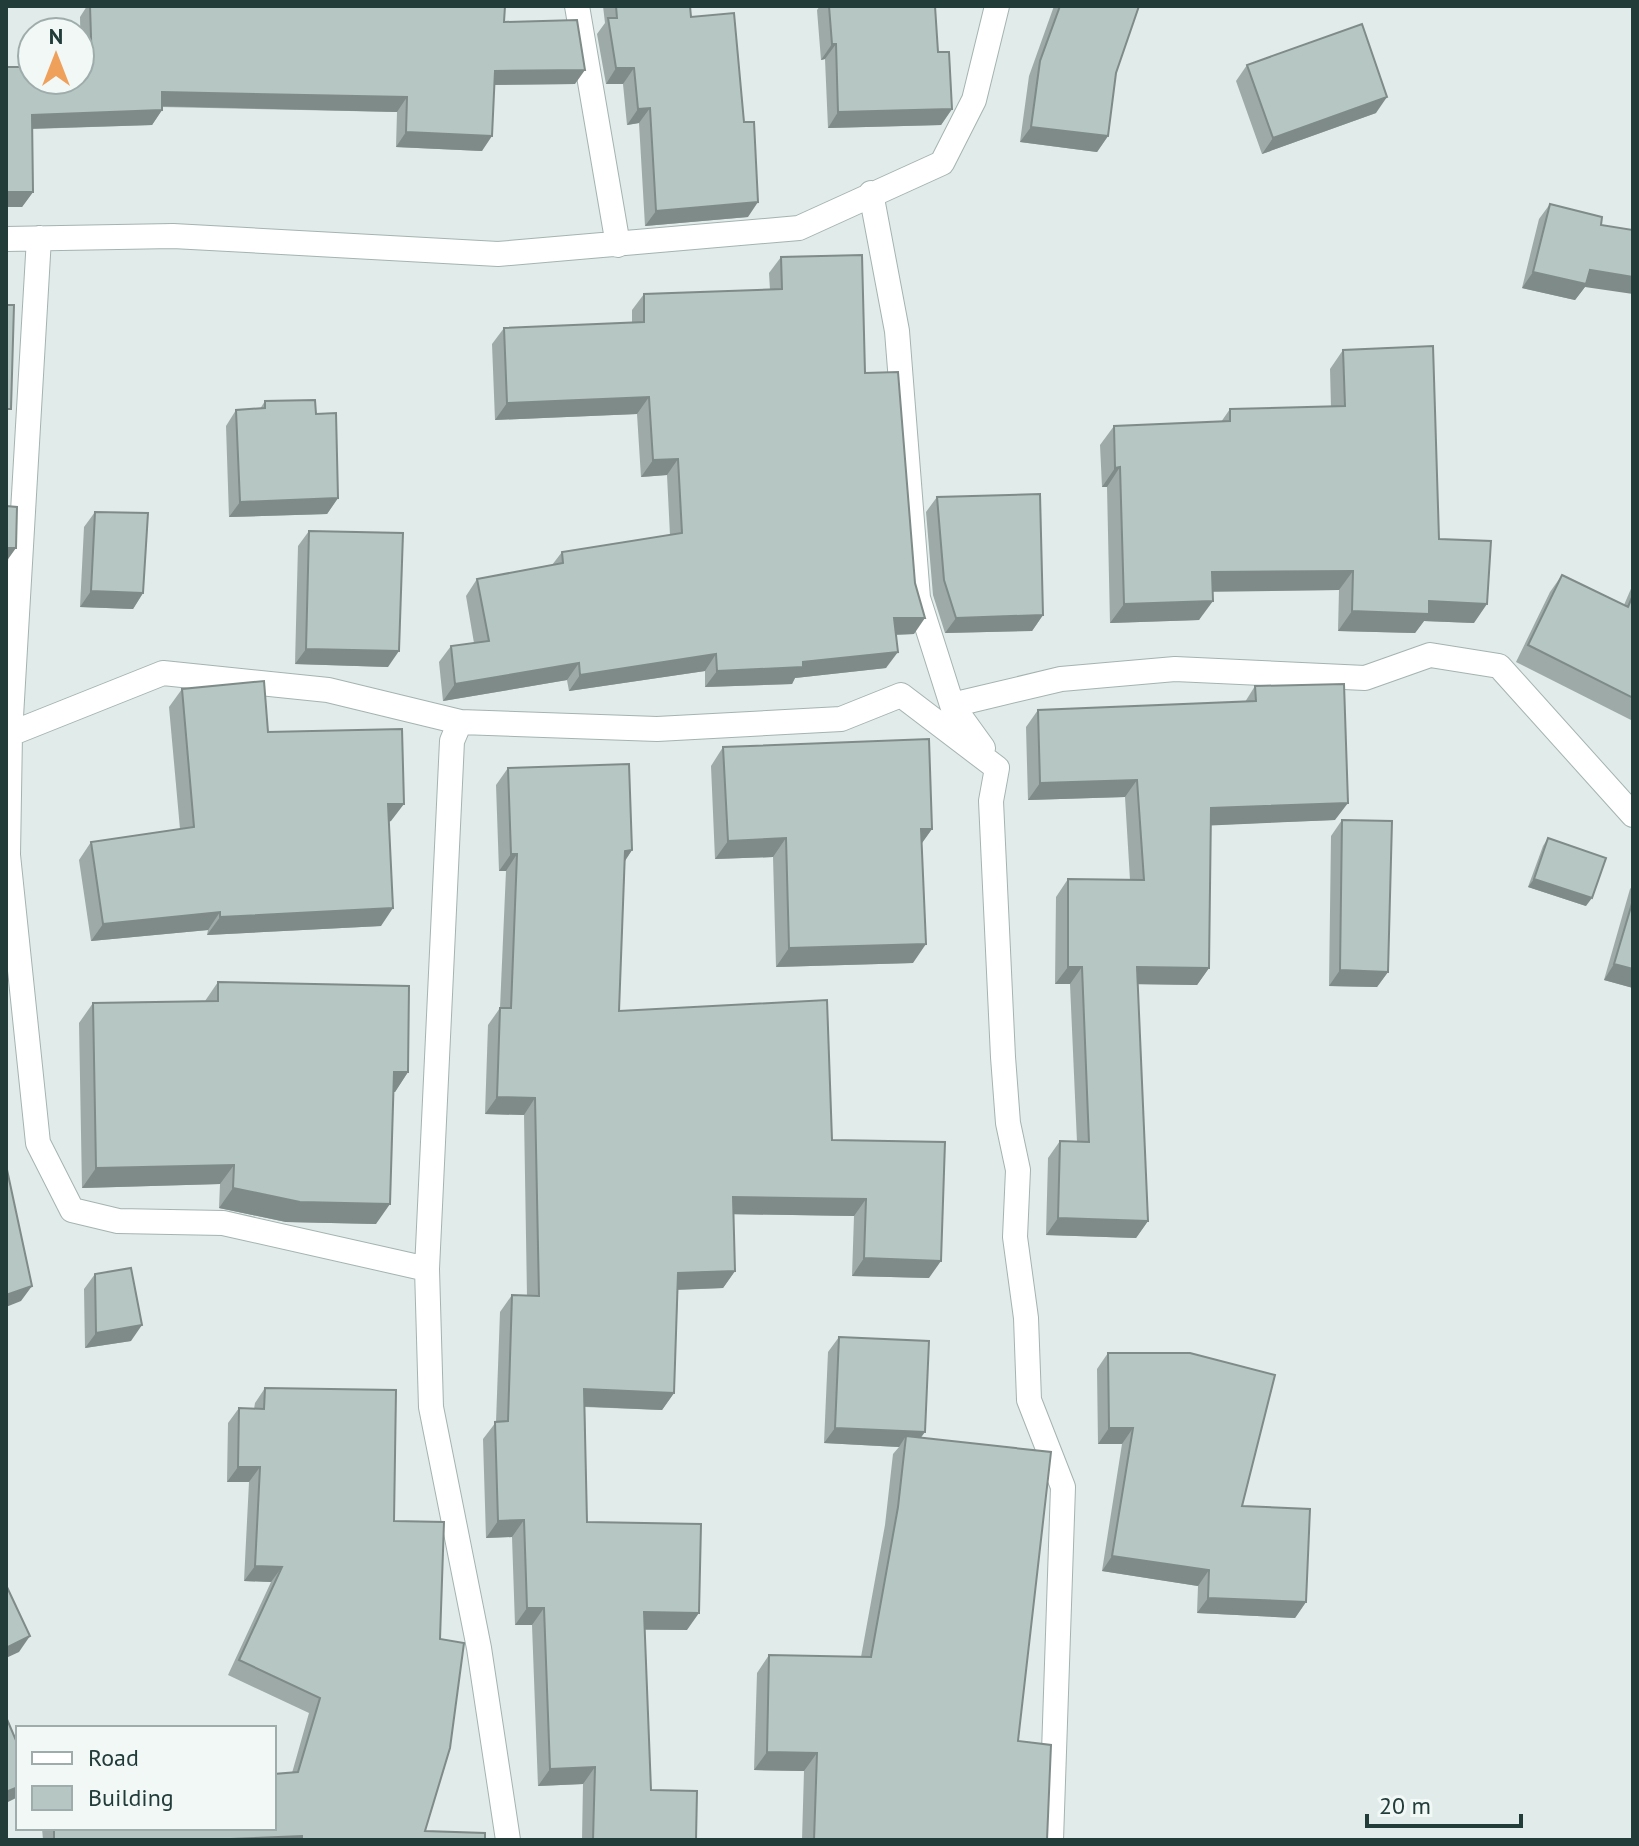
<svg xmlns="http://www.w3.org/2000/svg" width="1639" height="1846" font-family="'PT Sans',sans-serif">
<rect width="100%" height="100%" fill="#e1ebe9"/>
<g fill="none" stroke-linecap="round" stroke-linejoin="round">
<defs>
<path id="street" d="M577 6 618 245
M871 193 897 331 918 598 952 705 983 748
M39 238 10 734 8 855 38 1143 72 1210 118 1221 223 1223 427 1269
M6 239 173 236 498 254 799 228 942 163 974 100 997 6
M952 705 1061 679 1175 669 1365 678 1430 655 1499 666 1633 815
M460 722 452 741 427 1269 431 1407 479 1648 508 1840
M10 734 163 673 328 690 460 722 657 729 841 719 901 695 997 768 991 801 1003 1057 1008 1123 1018 1170 1015 1237 1026 1318 1029 1400 1063 1487 1051 1840"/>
</defs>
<!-- street casing -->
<use href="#street" stroke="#a4b3b1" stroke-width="26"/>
<!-- street -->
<use href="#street" stroke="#fff" stroke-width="24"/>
</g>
<!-- wall -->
<path fill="#9daaa8" d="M87 6H505L504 22 575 84 494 85 482 151 396 147 397 112 162 107V110L152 125 32 129 33 192 22 207H6V67H81L80 17Z
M603 6H690L691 17 748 217 645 226 639 123 627 125 623 84H606L597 34 605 23Z
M820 6H935L938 52 952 109 941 125 828 128 825 59 821 60 817 10Z
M1054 6H1139L1116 73 1108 136 1097 152 1020 142 1029 76Z
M1247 65 1376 113 1262 154 1236 81Z
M1550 204 1585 287 1575 300 1522 288 1539 219Z
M781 257 865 373 914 634 896 635 886 668 795 678 792 684 705 687V671L569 691 567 680 443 701 439 662 451 646 474 643 466 596 477 579 552 565 562 552 670 535 667 475 641 477 637 414 495 420 492 344 504 328 632 323V310L644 294 770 290 769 273Z
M1343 350 1439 539 1474 623 1424 621 1415 633 1338 631 1339 590 1212 591 1199 620 1110 623 1107 487H1102L1100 445 1114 426 1221 422 1230 409 1331 407 1330 369Z
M265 401 316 414 338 498 327 514 229 517 226 426 236 410 260 409Z
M937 497 1043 615 1032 631 945 633 933 595 926 512Z
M95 512 143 593 133 609 80 607 84 527Z
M309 531 388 667 295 664 298 546Z
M1562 575 1624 605 1633 584V721L1516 662 1550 592Z
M1255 686 1335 820 1211 825 1209 968 1197 985 1137 984 1148 1221 1136 1238 1046 1235 1048 1158 1060 1141 1077 1142 1070 984H1055L1056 897 1068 879 1130 880 1125 797 1028 800 1026 727 1038 710 1245 702Z
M182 689 268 732 391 821 389 822 381 926 207 935 208 930 91 941 79 860 91 842 180 829 169 707Z
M723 747 932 829 922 843 913 963 776 967 773 857 715 859 711 766Z
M508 768 632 850 625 861 619 1011 832 1140 929 1278 852 1276 854 1216 733 1214 735 1271 723 1288 678 1290 674 1393 662 1410 585 1407 587 1522 687 1630H645L651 1790 696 1840H582L583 1784 538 1786 532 1625H515L512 1537 486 1538 483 1439 496 1422 500 1312 512 1295 527 1296 524 1115 485 1114 488 1025 500 1008 506 871H499L496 785Z
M1342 820 1388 972 1377 987 1329 986 1331 836Z
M1548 838 1586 906 1528 887 1543 846Z
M1633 885V988L1604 980 1630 889Z
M218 982 408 1072 395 1092H393L376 1224 286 1222 219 1208 220 1184 82 1188 79 1023 93 1003 205 1001Z
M95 1274 131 1341 85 1348 84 1289Z
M839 1337 921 1438 1018 1741 1047 1840H802L804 1771 754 1770 757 1673 769 1655 861 1657 885 1525 893 1454 899 1447 824 1443 828 1352Z
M1108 1353 1242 1506 1306 1602 1295 1618 1197 1613 1198 1586 1102 1571 1122 1444H1098L1097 1369Z
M265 1388 394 1521 425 1831 485 1840H43L42 1828H274L292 1773 309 1713 228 1675 271 1582 244 1581 249 1482H227L228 1423 239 1408 254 1409 255 1403Z"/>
<!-- shaded-wall -->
<path fill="#7f8b88" d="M832 44H836L825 59 821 60Z
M616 68H634L623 84H606Z
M585 70 575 84 485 85 495 71Z
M162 92 407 97 397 112 152 106Z
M1387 97 1376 113 1262 154 1273 138Z
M650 108 639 123 627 125 638 109Z
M952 109 941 125 828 128 838 112Z
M162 110 152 125 21 129 32 115Z
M1031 127 1108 136 1097 152 1020 142Z
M406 132 492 136 482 151 396 147Z
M6 192H33L22 207H6Z
M758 202 748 217 645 226 656 211Z
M1590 270 1633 277V294L1585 287 1575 300 1522 288 1533 272Z
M649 397 637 414 495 420 507 403Z
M678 459 667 475 641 477 653 460Z
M1120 467 1107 487H1102L1115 468Z
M338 498 327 514 229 517 240 502Z
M6 548H16L6 562Z
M1353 571 1339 590 1198 592 1212 572Z
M91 591 143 593 133 609 80 607Z
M1213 601 1199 620 1110 623 1124 604Z
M1429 601 1487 604 1474 623 1424 621 1415 633 1338 631 1352 611Z
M1043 615 1032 631 945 633 956 618Z
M894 618H925L914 634 883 635Z
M306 649 399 651 388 667 295 664Z
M898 652 886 668 795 678 792 684 705 687 717 671Z
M716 654 705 671 569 691 580 675Z
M579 663 567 680 443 701 455 684Z
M1137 780 1125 797 1028 800 1040 783Z
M1348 803 1335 820 1199 826 1211 808Z
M388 804H404L391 821 376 822Z
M921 829H932L919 847Z
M786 838 773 857 715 859 728 841Z
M632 850 620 868 625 851Z
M511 854H517L506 871H499Z
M1534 879 1592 898 1586 906 1528 887Z
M393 908 381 926 207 935 220 917Z
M220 912 208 930 91 941 103 924Z
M926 944 913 963 776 967 789 948Z
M1614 964 1633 969V988L1604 980Z
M1068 967H1082L1070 984H1055Z
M1137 967 1209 968 1197 985 1125 984Z
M1340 970 1388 972 1377 987 1329 986Z
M394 1072H408L395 1092 380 1091Z
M497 1097 535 1098 524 1115 485 1114Z
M234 1165 220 1184 82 1188 96 1168Z
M233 1188 390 1204 376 1224 286 1222 219 1208Z
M733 1197 866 1199 854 1216 721 1214Z
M1058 1218 1148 1221 1136 1238 1046 1235Z
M864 1258 941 1261 929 1278 852 1276Z
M735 1271 723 1288 666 1290 678 1273Z
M32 1286 21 1301 6 1307V1295Z
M142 1325 131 1341 85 1348 96 1333Z
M584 1389 674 1393 662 1410 572 1406Z
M835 1428 925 1432 914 1447 906 1436 899 1447 824 1443Z
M1109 1428H1133L1122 1444H1098Z
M238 1467H260L249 1482H227Z
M524 1520 512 1537 486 1538 498 1521Z
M1112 1556 1209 1570 1198 1586 1102 1571Z
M255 1566 282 1567 271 1582 244 1581Z
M1208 1598 1306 1602 1295 1618 1197 1613Z
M527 1608H544L532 1625H515Z
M644 1612 699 1613 687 1630 632 1629Z
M30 1636 19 1652 6 1658V1648Z
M767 1752 817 1753 804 1771 754 1770Z
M595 1767 583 1784 538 1786 550 1769Z
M18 1787V1797L6 1803V1792Z
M302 1836 300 1840H205Z"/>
<!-- building -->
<path fill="#b6c6c3" stroke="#7f8b88" stroke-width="2" d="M90 6H505L504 22 577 20 585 70 495 71 492 136 406 132 407 97 162 92V110L32 115 33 192H6V67H32V80H80V67H92Z
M616 6H690L691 17 734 13 744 122H754L758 202 656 211 650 108 638 109 634 68H616L608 18H617Z
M829 6H935L938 52H949L952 109 838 112 836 44H832Z
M1060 6H1139L1116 73 1108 136 1031 127 1040 61Z
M1362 24 1387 97 1273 138 1247 65Z
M1550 204 1602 217 1601 225 1633 230V277L1590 270 1586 284 1533 272Z
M862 255 865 373 898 372 915 583 925 618H894L898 652 803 662V667L717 671 716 654 580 675 579 663 455 684 451 646 489 641 477 579 563 563 562 552 682 533 678 459 653 460 649 397 507 403 504 328 644 322V294L782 289 781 257Z
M6 305H14L11 409H6Z
M1433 346 1439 539 1491 541 1487 604 1429 601V614L1352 611 1353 571 1212 572 1213 601 1124 604 1120 467 1115 468 1114 426 1230 421V409L1345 406 1343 350Z
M315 400 316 414 336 413 338 498 240 502 236 410 265 408V401Z
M1040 494 1043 615 956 618 944 580 937 497Z
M6 506 17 507 16 548H6Z
M95 512 148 513 143 593 91 591Z
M309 531 403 533 399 651 306 649Z
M1562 575 1628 607 1633 595V698L1528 645Z
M264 681 268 732 402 729 404 804H388L393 908 220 917V912L103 924 91 842 194 827 182 689Z
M1344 684 1348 803 1211 808 1209 968 1137 967 1148 1221 1058 1218 1060 1141 1089 1142 1082 967H1068V879L1144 880 1137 780 1040 783 1038 710 1256 701 1255 686Z
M929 739 932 829H921L926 944 789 948 786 838 728 841 723 747Z
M629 764 632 850 625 851 619 1011 827 1000 832 1140 945 1142 941 1261 864 1258 866 1199 733 1197 735 1271 678 1273 674 1393 584 1389 587 1522 701 1524 699 1613 644 1612 651 1790 697 1791 696 1840H593L595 1767 550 1769 544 1608H527L524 1520 498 1521 495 1422 508 1421 512 1295 539 1296 535 1098 497 1097 500 1008H511L517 854H511L508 768Z
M1342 820 1392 821 1388 972 1340 970Z
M1548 838 1606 858 1592 898 1534 879Z
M1633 900V969L1614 964Z
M218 982 409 986 408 1072H394L390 1204 300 1202 233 1188 234 1165 96 1168 93 1003 218 1001Z
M6 1165 32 1286 6 1295Z
M131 1268 142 1325 96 1333 95 1274Z
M839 1337 929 1341 925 1432 835 1428Z
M1108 1353H1190L1275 1375 1242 1506 1310 1509 1306 1602 1208 1598 1209 1570 1112 1556 1133 1428H1109Z
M265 1388 396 1390 394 1521 444 1522 440 1639 464 1643 450 1748 425 1831 485 1833V1840H302V1836L205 1840H54V1828H274V1774L298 1772 320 1698 239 1660 282 1567 255 1566 260 1467H238L239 1408 264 1409Z
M906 1436 1051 1452 1018 1741 1051 1745 1047 1840H814L817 1753 767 1752 769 1655 871 1657 898 1507Z
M6 1585 30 1636 6 1648Z
M6 1717 18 1745V1787L6 1792Z"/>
<!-- border -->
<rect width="1639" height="1846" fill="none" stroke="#223c3a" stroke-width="16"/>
<!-- legend -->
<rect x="16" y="1726" width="260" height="104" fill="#f1f8f6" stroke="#9eadab" stroke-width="2"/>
<rect x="32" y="1752" width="40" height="12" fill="#ffffff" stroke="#9eadab" stroke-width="2"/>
<text x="88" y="1766" font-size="24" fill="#223c3a">Road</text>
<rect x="32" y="1786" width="40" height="24" fill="#b6c6c3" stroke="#9eadab" stroke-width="2"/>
<text x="88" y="1806" font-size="24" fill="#223c3a">Building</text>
<!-- north arrow -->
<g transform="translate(56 56)"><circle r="38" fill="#f1f8f6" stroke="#9eadab" stroke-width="2"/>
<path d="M0-6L14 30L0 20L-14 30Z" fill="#efa05b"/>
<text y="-12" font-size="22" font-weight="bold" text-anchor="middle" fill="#223c3a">N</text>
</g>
<!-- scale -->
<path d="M1367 1814v12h154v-12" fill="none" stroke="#223c3a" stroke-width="4"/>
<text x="1379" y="1814" font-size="24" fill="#223c3a" stroke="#f1f8f6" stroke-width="6" paint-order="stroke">20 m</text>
</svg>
